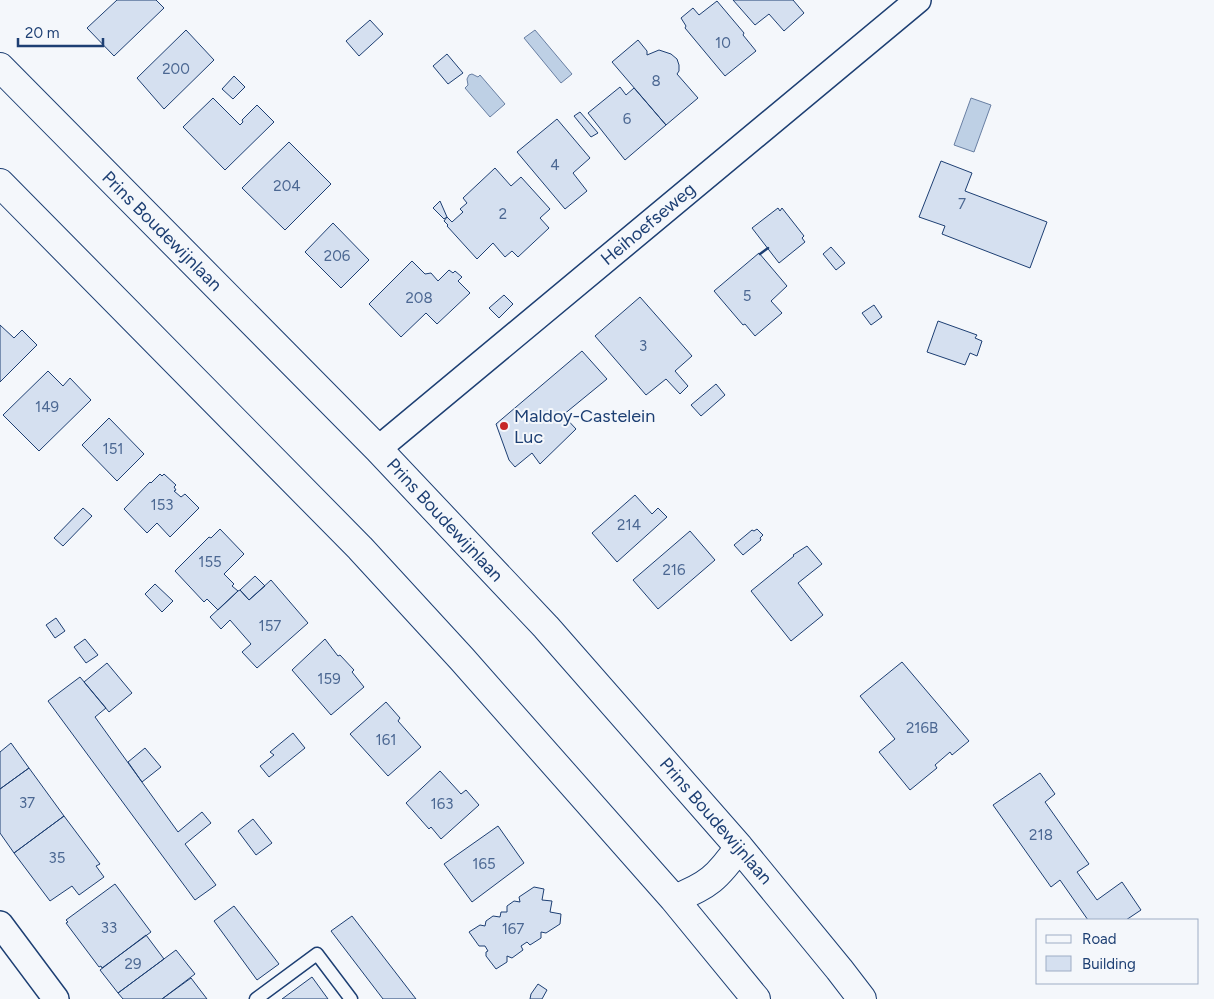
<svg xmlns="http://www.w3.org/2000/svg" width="1214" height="999" font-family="Figtree,sans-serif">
<rect width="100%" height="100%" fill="#f4f7fb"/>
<!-- water -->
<path fill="#bed0e5" stroke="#687fa3" d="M535 30 572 74 561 83 524 38Z
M472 74 478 77 480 75 505 104 490 117 465 88 468 85 467 79 469 75Z
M971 98 991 105 974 152 954 145Z"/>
<!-- building -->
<path fill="#d5e0f0" stroke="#1d3f73" d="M117 0H156L164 8 114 56 87 28Z
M733 0H793L804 13 784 31 769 14 755 25Z
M717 1 744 33 743 35 756 51 725 76 685 28 686 26 681 18 693 8 699 15Z
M370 20 383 34 359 56 346 41Z
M186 30 214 60 164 109 137 78Z
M638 40 647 51V55L659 50 671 54 677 59 679 65V71L677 74 698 98 666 125 612 62Z
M447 54 463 73 448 84 433 66Z
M234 76 245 87 233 99 222 89Z
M620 87 626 95 634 88 666 125 625 160 588 113Z
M213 98 240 125 243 122 242 120 257 105 274 122 225 170 183 127Z
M580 112 598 133 591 137 574 116Z
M557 119 590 158 573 173 587 191 565 209 517 152Z
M289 142 331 184 285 230 242 188Z
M941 161 972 173 965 191 1047 222 1030 268 942 234 945 226 919 217Z
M495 168 511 186 521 177 550 209 540 218 549 228 518 257 512 251 505 257 493 243 477 259 447 226 448 225 444 221 447 217 452 222 463 212 460 209 467 203 463 198Z
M440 201 447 217 444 219 433 208Z
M778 208 780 211 782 208 804 236 802 238 805 242 779 263 752 228Z
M333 223 369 260 341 288 305 252Z
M831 247 845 263 836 270 823 254Z
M759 253 787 286 771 301 782 313 755 336 745 324 743 325 714 291Z
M412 261 425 274 431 273 438 281 449 270 453 273 455 271 462 277 458 281 470 293 437 324 426 313 401 337 369 304Z
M504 295 513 304 499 318 489 308Z
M640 297 692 356 675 371 688 386 680 394 666 379 646 395 595 336Z
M874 305 882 317 871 325 862 313Z
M938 321 977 335 975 338 982 341 977 356 970 353 965 365 927 352Z
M0 325 14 338 22 330 37 345 0 382Z
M582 351 607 379 563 415 576 429 540 464 532 453 515 467 509 460 496 424Z
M48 371 63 386 70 378 91 400 39 451 3 415Z
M716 384 725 395 701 416 691 405Z
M109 418 144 454 117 481 82 445Z
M160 474 162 476 164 474 176 485 174 487 176 490 174 491 181 497 185 494 199 508 170 537 157 523 147 533 124 509 150 482 151 483Z
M635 495 652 514 658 508 667 517 617 562 592 533Z
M83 508 92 516 63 546 54 538Z
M220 529 244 554 224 574 234 584 232 586 238 591 218 610 207 599 204 602 175 571 209 537 211 538Z
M757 529 763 535 760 538 761 540 743 555 734 545 752 530 754 531Z
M690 531 715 560 658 609 633 580Z
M807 546 822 564 798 583 823 615 791 641 751 591 794 556 793 555Z
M255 576 265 586 249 600 240 590Z
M271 580 308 623 257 668 242 652 251 644 230 620 221 629 210 617 238 591 240 590 249 600Z
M155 584 173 601 162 612 145 594Z
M56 618 65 631 55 638 46 625Z
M85 639 98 655 86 663 74 647Z
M325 639 338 656 340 655 354 670 352 672 364 687 331 715 292 670Z
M902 662 969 741 952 755 950 752 935 765 937 768 910 790 879 752 895 739 860 696Z
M107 663 132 693 109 712 84 682Z
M80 677 106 708 95 717 178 832 202 812 211 823 185 844 216 885 195 900 48 701Z
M386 702 400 718 398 721 421 747 388 776 350 734Z
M293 733 305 748 269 777 260 766 274 755 270 752Z
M11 743 29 768 0 789V752Z
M145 748 161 767 142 782 128 762Z
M29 768 64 816 14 853 0 833V789Z
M440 771 461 794 466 790 479 805 441 839 431 827 429 829 406 803Z
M1040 773 1055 794 1045 802 1089 864 1077 872 1097 900 1122 882 1141 910 1126 920H1088L1060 880 1051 887 993 805Z
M64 816 100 864 96 866 104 877 79 895 72 886 50 901 14 853Z
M253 819 272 843 256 855 238 831Z
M498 826 524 863 472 902 444 864Z
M115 884 151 932 102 968 101 966 99 967 66 923 68 922 66 920Z
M534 887 544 889 542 900 552 901 550 912 561 914 560 924 546 933 541 932V938L530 945 527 942 521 946 523 950 512 958 507 956V962L496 969 486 956V952L488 951 485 946H479L469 932 480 925 485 926 486 921 493 916 500 917 501 912H507V906L514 901 520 902 519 897Z
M234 906 279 964 257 980 214 921Z
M352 916 416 999H383L331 931Z
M146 935 164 959 118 993 100 970Z
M176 950 195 974 162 999H123L118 993Z
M312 977 328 999H282Z
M191 978 207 999H162Z
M538 984 547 990 542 999H530L531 994Z"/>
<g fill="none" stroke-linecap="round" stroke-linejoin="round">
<defs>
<path id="service" d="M256 999 317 954 351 999"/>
<path id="minor" d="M378 449 918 0
M0 924 56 999"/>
<path id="secondary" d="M0 67 378 449 546 627 739 847 839 969 862 999
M0 183 360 548 462 659 674 899 756 999
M674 899C708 886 718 877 739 847"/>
</defs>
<!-- service casing -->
<use href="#service" stroke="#1d3f73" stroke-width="15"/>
<!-- minor casing -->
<use href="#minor" stroke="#1d3f73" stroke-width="28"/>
<!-- secondary casing -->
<use href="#secondary" stroke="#1d3f73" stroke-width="30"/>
<!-- service -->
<use href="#service" stroke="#f4f7fb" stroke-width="12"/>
<!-- minor -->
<use href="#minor" stroke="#f4f7fb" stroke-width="25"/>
<!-- secondary -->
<use href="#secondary" stroke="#f4f7fb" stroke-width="28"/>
<!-- wall -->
<path stroke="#1d3f73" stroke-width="2.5" d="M760 254 768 248"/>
</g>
<!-- markers -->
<circle fill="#c62828" stroke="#f4f7fb" stroke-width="2" cx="504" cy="426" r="5"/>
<g text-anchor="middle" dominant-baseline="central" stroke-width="4" stroke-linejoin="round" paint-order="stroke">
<!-- number labels -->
<g font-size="15" fill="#4b6792">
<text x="723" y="43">10</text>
<text x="176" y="69">200</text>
<text x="656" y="81">8</text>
<text x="627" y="119">6</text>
<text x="555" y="165">4</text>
<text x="287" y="186">204</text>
<text x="962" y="204">7</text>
<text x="503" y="214">2</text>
<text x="337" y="256">206</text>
<text x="747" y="296">5</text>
<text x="419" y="298">208</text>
<text x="643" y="346">3</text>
<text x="47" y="407">149</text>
<text x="113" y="449">151</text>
<text x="162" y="505">153</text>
<text x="629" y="525">214</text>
<text x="210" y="562">155</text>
<text x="674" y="570">216</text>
<text x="270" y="626">157</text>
<text x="329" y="679">159</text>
<text x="922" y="728">216B</text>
<text x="386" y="740">161</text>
<text x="27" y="803">37</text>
<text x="442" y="804">163</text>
<text x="1041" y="835">218</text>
<text x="57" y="858">35</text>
<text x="484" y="864">165</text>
<text x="109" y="928">33</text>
<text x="513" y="929">167</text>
<text x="133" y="964">29</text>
</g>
<!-- street labels -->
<g font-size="18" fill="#1d3f73" stroke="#f4f7fb">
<text transform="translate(648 224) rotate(-40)">Heihoefseweg</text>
<text transform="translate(162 231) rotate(45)">Prins Boudewijnlaan</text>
<text transform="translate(445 520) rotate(47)">Prins Boudewijnlaan</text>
<text transform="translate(716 821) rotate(49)">Prins Boudewijnlaan</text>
</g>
<!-- poi labels -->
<g font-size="18" fill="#1d3f73" stroke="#f4f7fb" text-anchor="start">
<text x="514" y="416">Maldoy-Castelein<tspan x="514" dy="21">Luc</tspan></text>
</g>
</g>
<!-- legend -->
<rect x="1036" y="919" width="162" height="65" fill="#f4f7fb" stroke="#9eadc5"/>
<rect x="1046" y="935" width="25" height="8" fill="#f4f7fb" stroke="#9eadc5"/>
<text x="1082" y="944" font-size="15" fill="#1d3f73">Road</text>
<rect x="1046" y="956" width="25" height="15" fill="#d5e0f0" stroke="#9eadc5"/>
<text x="1082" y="969" font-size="15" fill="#1d3f73">Building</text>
<!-- scale -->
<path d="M18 38v8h85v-8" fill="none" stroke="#1d3f73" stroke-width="2.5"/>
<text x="25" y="38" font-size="15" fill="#1d3f73" stroke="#f4f7fb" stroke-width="4" paint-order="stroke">20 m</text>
</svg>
